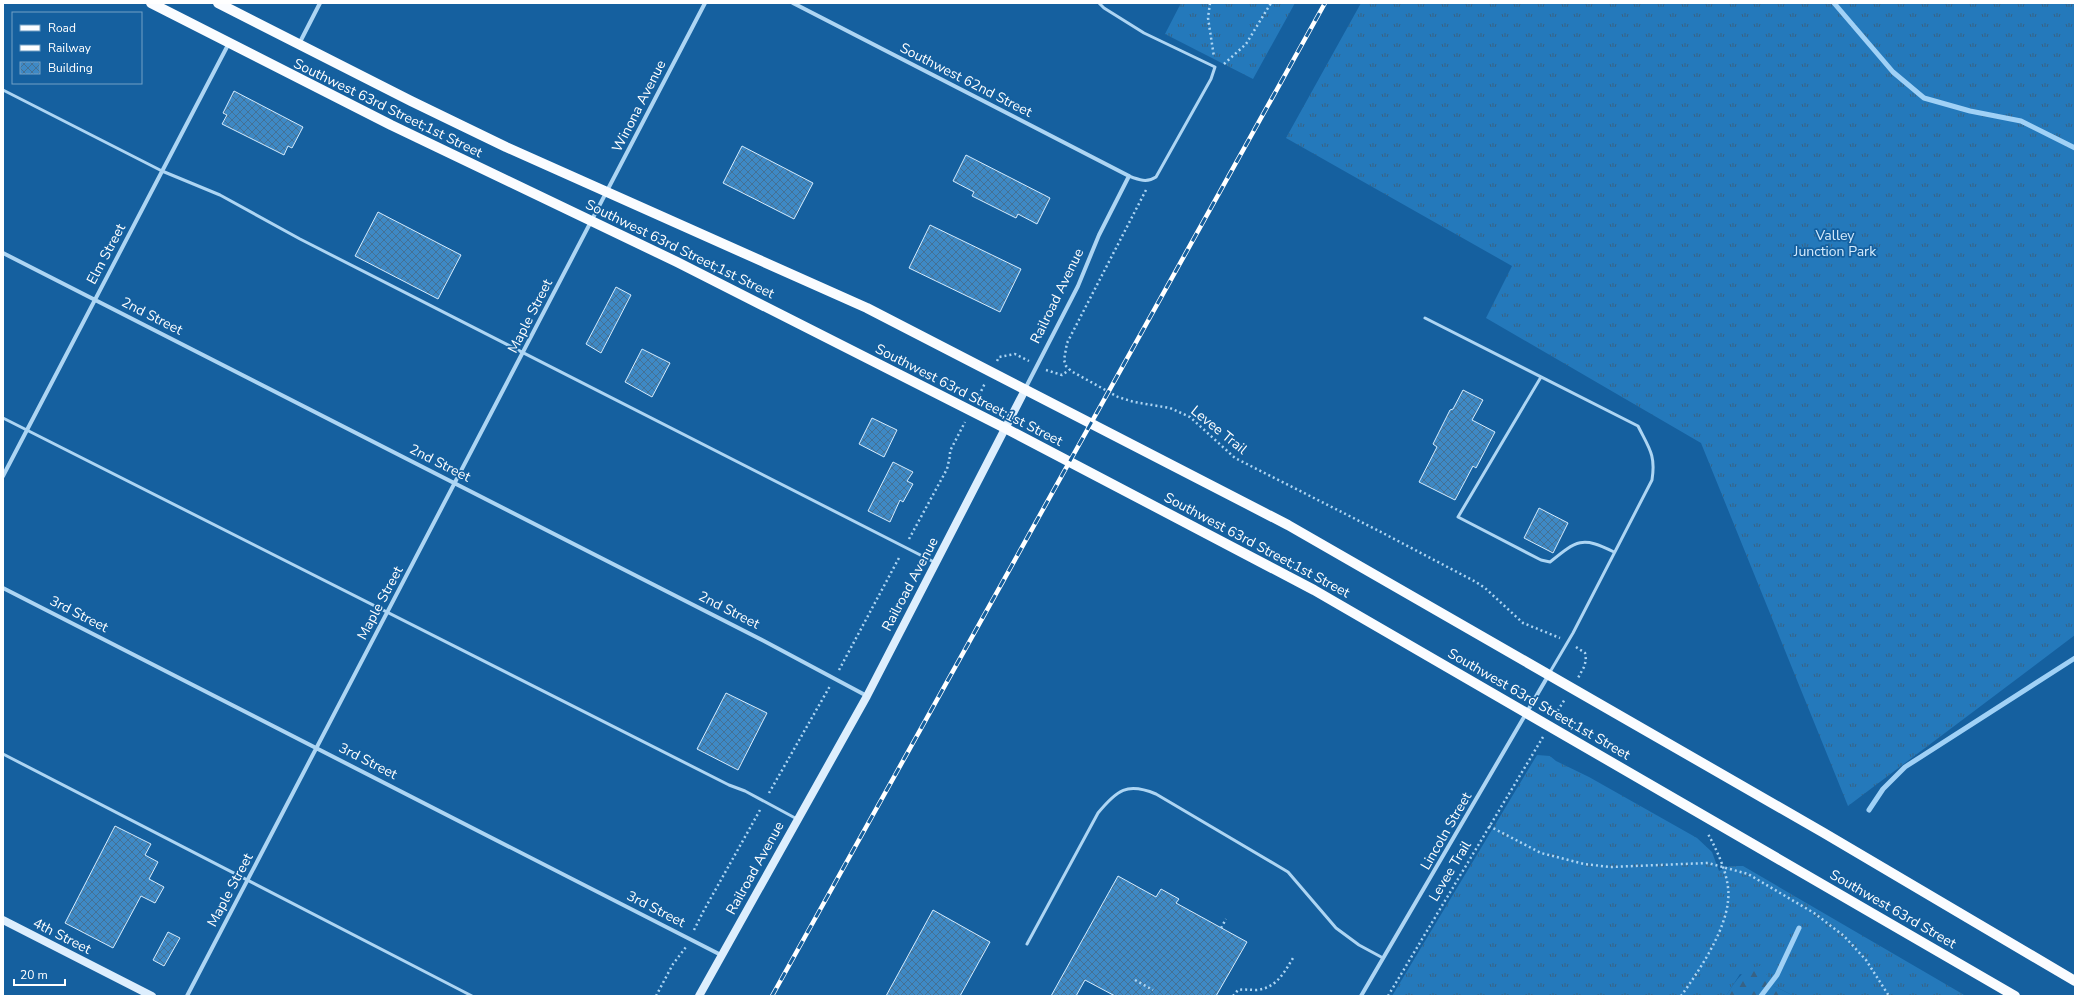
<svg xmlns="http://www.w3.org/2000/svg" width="2078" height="999" font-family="'Nunito Sans',sans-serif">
<defs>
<pattern id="grass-tufts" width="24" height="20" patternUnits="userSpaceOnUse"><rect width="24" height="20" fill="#2479bb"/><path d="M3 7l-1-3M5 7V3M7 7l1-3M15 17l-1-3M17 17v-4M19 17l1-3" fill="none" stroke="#386284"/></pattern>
<pattern id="forest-firs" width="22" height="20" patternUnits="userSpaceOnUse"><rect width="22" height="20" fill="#2479bb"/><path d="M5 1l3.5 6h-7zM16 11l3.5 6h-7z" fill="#386284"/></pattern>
<pattern id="building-cross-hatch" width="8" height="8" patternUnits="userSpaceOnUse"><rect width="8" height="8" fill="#3e89c5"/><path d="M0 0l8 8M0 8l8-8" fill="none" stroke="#447195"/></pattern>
</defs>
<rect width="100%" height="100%" fill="#15609f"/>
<!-- grass -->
<path fill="url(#grass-tufts)" d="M1181 3H1295L1253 79 1165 34Z
M1361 3H2075V635L1848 806 1701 443 1486 318 1512 266 1286 138Z
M1537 755 1550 756 1556 761 1589 777 1697 838 1712 852 1719 871 1730 866H1743L1966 996H1794L1774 986 1740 974 1726 996H1392Z"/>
<!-- forest -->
<path fill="url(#forest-firs)" d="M1761 966 1774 986 1794 996H1726C1736 981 1742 968 1761 966Z"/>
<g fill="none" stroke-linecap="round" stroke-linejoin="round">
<!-- stream -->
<path stroke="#a0d1f6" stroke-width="5" d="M1834 3 1893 72 1924 98 1970 111 2021 121 2075 148
M1869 810 1883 789 1905 767 2075 658
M1761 996 1777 975 1799 928"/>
</g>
<!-- building -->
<path fill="url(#building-cross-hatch)" stroke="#d6ecfd" d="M234 91 303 127 292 148 288 146 284 155 222 124 227 115 223 113Z
M742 146 813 183 794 219 723 183Z
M966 155 1050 198 1037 224 1018 214 1016 218 972 196 974 192 953 181Z
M378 212 461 255 438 299 355 256Z
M930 225 1021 269 1000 312 909 268Z
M616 287 631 295 601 353 586 344Z
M642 349 670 363 652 397 625 382Z
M1463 390 1483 400 1472 420 1495 432 1476 468 1473 466 1455 500 1419 482 1437 447 1433 444 1450 410 1453 409Z
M872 418 897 430 884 457 859 444Z
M893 462 913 472 907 481 913 484 903 502 900 500 890 522 868 511Z
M1539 508 1568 523 1553 553 1524 538Z
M726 693 767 713 738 770 697 749Z
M115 826 151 844 145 855 158 862 149 879 164 887 155 903 141 896 113 948 65 923Z
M1118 876 1156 897 1161 889 1179 899 1176 903 1247 942 1216 996H1115L1085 980 1076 996H1051Z
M933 910 990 942 960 996H886Z
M168 932 180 938 164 966 153 960Z"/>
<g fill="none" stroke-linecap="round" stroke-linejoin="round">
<!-- path -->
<path stroke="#add5f3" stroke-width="2.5" stroke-dasharray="2 3" stroke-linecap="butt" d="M1210 3 1208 18 1214 57
M1224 64 1246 44 1271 3
M1146 190 1067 343 1064 360 1066 366 1071 371 1118 397 1134 402 1170 408 1190 417 1235 458 1379 531 1476 582 1485 588 1523 623 1560 638
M997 361 999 357 1015 354 1029 361
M1046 370 1062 375 1069 370
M977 400 985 383
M909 539 947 469 950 456V451L965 422
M1576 647 1585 653 1586 660 1584 667 1578 678
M839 670 900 556
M1555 715 1565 699
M769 793 830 686
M1489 826 1541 853 1584 864 1610 867 1708 863 1748 874 1814 913 1844 936 1866 960 1889 996
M1221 928 1226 919
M694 930 703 912 760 810
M1135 980 1153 990
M656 996 673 964 686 947
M1233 996 1238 990C1244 989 1250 990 1257 990 1276 988 1284 973 1293 958
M1388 996 1543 737
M1681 996C1699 971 1725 932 1728 901 1731 880 1718 852 1708 834"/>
<!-- lane -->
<path stroke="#add5f3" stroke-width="3" d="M1099 3 1104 8 1144 33 1215 67 1211 79 1156 177C1147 183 1139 180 1129 176
M3 90 162 171 220 195 300 239 936 563
M1425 318 1638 426C1649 448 1656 455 1652 480L1573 633 1550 672
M1541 377 1458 517 1541 560 1550 562C1577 540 1582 536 1614 552
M3 418 729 785 745 791 797 819
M3 754 472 996
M1027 944 1098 813C1117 790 1127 782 1156 794L1288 872 1336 928 1359 945 1383 958"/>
<!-- street -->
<path stroke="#add5f3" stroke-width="4" d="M793 3 1129 176 1099 235 1078 286 1025 389
M299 44 320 3
M3 253 764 641 867 696
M3 476 229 43
M3 588 721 955
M187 996 705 3
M1361 996 1548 676"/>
<!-- secondary -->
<path stroke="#ddeefd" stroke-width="8" d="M3 920 152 996
M699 996 867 696 1025 390"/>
<!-- primary -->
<path stroke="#fafcff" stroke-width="10" d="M151 3 391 125 677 262 1005 428 1314 590 2015 996
M218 3 411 101 506 147 867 308 1288 525 1824 833 2075 981"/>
<defs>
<path id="rail" d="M772 996 1325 3"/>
</defs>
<!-- rail casing -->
<use href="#rail" stroke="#fff" stroke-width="4.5"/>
<!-- rail -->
<use href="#rail" stroke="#15609f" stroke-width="3" stroke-dasharray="9" stroke-linecap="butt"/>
</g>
<g text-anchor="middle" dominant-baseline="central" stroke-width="3.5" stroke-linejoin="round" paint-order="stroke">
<!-- street labels -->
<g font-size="14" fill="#fff" stroke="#15609f">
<text transform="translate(966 80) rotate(27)">Southwest 62nd Street</text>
<text transform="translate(639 106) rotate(-63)">Winona Avenue</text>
<text transform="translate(388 108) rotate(26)">Southwest 63rd Street;1st Street</text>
<text transform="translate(680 249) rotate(26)">Southwest 63rd Street;1st Street</text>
<text transform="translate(106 254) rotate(-62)">Elm Street</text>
<text transform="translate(1057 296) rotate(-64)">Railroad Avenue</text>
<text transform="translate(152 316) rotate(27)">2nd Street</text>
<text transform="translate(530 316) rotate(-63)">Maple Street</text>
<text transform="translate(969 395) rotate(27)">Southwest 63rd Street;1st Street</text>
<text transform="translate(1219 430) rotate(39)">Levee Trail</text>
<text transform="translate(440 463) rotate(27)">2nd Street</text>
<text transform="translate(1257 545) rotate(28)">Southwest 63rd Street;1st Street</text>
<text transform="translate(910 584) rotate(-62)">Railroad Avenue</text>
<text transform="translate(380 603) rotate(-62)">Maple Street</text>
<text transform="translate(729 610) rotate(27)">2nd Street</text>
<text transform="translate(79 614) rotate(27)">3rd Street</text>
<text transform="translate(1539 704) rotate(30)">Southwest 63rd Street;1st Street</text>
<text transform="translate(368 761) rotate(27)">3rd Street</text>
<text transform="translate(1446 831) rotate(-60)">Lincoln Street</text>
<text transform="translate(755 868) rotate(-61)">Railroad Avenue</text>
<text transform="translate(1450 871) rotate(-59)">Levee Trail</text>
<text transform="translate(230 890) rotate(-62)">Maple Street</text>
<text transform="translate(656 909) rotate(27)">3rd Street</text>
<text transform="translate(1893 909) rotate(30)">Southwest 63rd Street</text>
<text transform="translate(62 936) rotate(27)">4th Street</text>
</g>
<!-- park labels -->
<g font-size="14" fill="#d6ecfd" stroke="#15609f">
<text x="1835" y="235">Valley<tspan x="1835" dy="16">Junction Park</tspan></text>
</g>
</g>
<!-- border -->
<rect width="2078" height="999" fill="none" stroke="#ffffff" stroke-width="8"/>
<!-- legend -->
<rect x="12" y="12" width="130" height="72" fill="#15609f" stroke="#73a0c5"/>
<rect x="20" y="25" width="20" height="6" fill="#fafcff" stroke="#73a0c5"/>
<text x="48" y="32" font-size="12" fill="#ffffff">Road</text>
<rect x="20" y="45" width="20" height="6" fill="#ffffff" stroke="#73a0c5"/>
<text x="48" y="52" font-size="12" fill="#ffffff">Railway</text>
<rect x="20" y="62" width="20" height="12" fill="url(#building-cross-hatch)" stroke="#73a0c5"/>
<text x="48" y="72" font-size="12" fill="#ffffff">Building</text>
<!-- scale -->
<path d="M14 979v6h51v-6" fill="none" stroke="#ffffff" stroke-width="2"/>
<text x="20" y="979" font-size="12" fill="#ffffff" stroke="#15609f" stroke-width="3" paint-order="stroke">20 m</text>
</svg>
